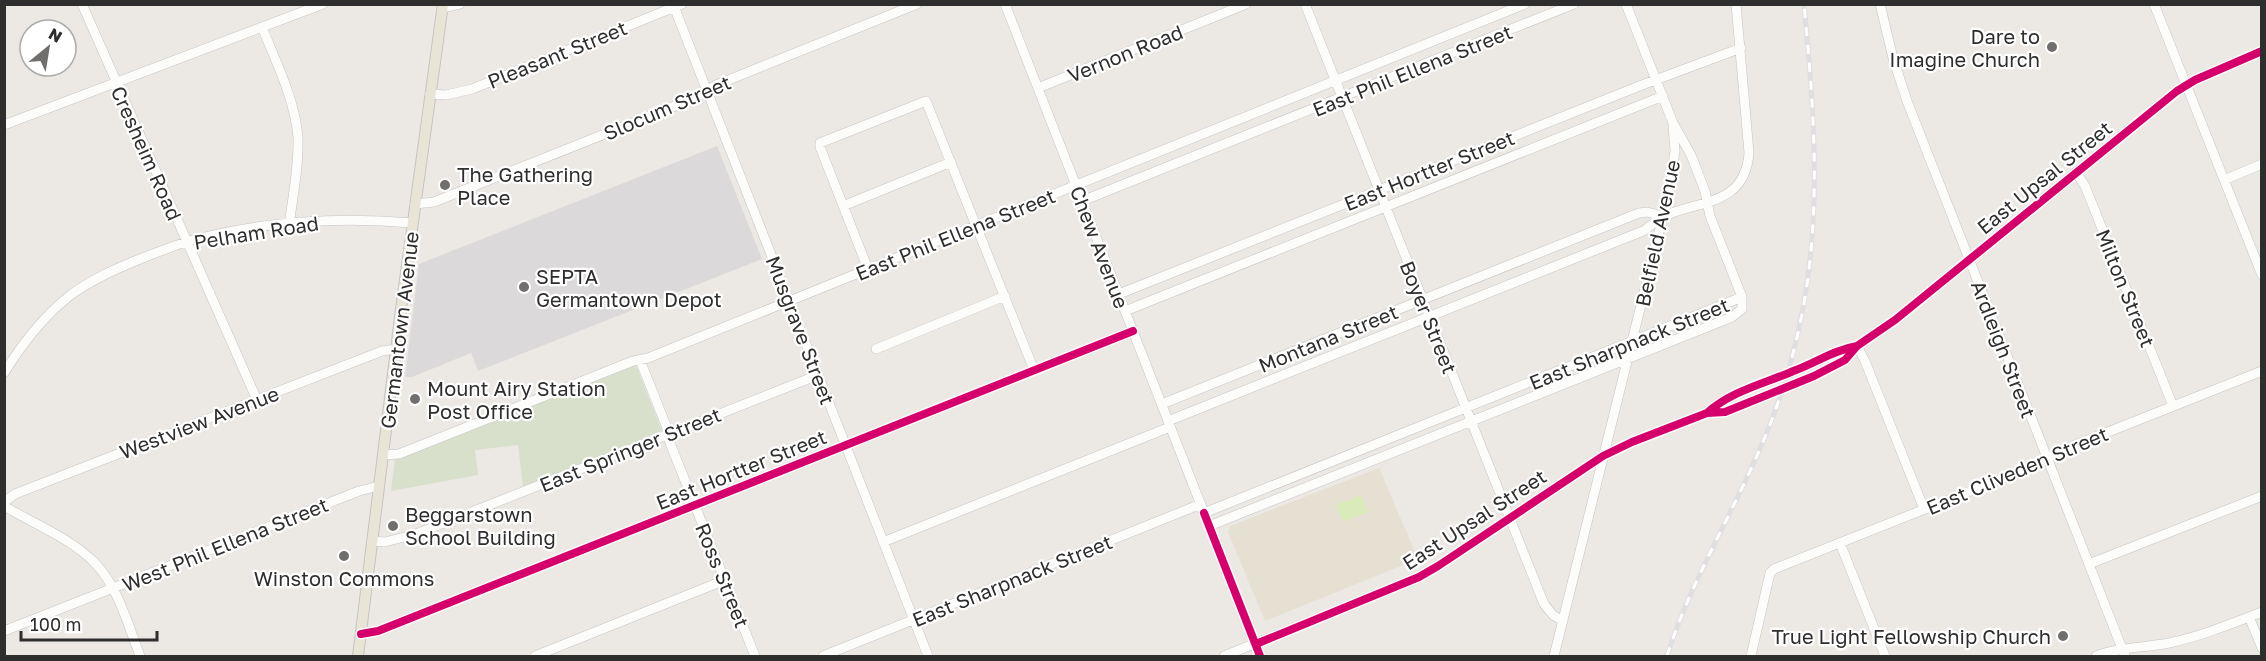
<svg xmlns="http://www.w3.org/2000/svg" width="2266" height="661" font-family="'Golos Text',sans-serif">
<rect width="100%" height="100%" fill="#ece8e4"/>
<!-- industrial -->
<path fill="#dcd9db" d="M717 146 762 259 478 371 471 353 412 377H405L419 264Z"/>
<!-- education -->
<path fill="#e6e0d3" d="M1379 468 1418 559 1265 621 1228 532 1230 526Z"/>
<!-- cemetery -->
<path fill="#d8e0cc" d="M634 366 637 368 662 431 523 487 518 445 475 450 478 475 391 491 395 459Z"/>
<!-- pitch -->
<path fill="#d9eabb" d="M1361 495 1368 512 1343 522 1336 505Z"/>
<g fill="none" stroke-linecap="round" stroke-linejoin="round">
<defs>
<path id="minor" d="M82 4 257 400
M673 4 928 656
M1005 4 1260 656
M1305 4 1544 604 1553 615 1563 621
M1880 4 1893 58 1907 101 2125 656
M2154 4 2262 275
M442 8 460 4
M262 27C276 62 295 100 298 137 299 166 293 196 289 225
M1038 88 1246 4
M430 94 446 95 472 89 682 4
M4 125 323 4
M2076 172 2085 186 2173 406
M2224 180 2262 164
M1082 201 1574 4
M415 204 434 202 695 98 716 85 917 4
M843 206 951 162
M868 269 820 147V143L926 101 1034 370
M1119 294 1642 85 1741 48
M1125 311 1663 96
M1857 346 1865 361 1924 509
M876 349 1005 296
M640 360 667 428 670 443 755 656
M4 373C22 344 42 318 68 297 90 280 115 269 140 259 160 251 180 243 200 238 269 221 342 217 413 223
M1162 404 1639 213 1647 212 1663 216
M1707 412C1731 391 1766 383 1796 370 1817 362 1834 350 1857 346
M1168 421 1643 231C1651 226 1658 218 1666 215 1704 200 1745 204 1749 153L1736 4
M383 455 399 454 633 361 648 358 1525 4
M4 502 15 494 382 351 396 349
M4 506C34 524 70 538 94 562 118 586 128 625 140 656
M1204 513 1742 297
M1209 526 1732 317 1742 309V297L1710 216 1705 191 1691 155 1673 123 1626 4
M372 541 385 542 416 534 818 375
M883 542 1170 427
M1840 543 1885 656
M2089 564 2262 496
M2249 617 2262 648
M4 631 359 491 379 486
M361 634 378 631 1133 331
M535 656 725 580
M823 656 1201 504
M1224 656 1419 577 1438 566 1603 456 1632 442 1707 413 1725 412 1814 376 1845 360 1857 346 1895 320 2177 91 2195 80 2262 51
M1554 656 1669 192 1675 151 1673 125
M1751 656 1770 573 1774 569 2036 465 2060 451 2262 371
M2096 656C2119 647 2144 648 2169 643 2201 636 2231 624 2262 612"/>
<path id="major" d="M358 656 401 309 443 4"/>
</defs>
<!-- minor casing -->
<use href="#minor" stroke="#c5c4c5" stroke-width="10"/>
<!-- major casing -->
<use href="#major" stroke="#c6c5c4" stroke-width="12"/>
<!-- minor -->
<use href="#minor" stroke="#fcfcfb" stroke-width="9"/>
<!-- major -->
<use href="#major" stroke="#e8e4d6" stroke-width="10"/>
<defs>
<path id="rail" d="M1667 656C1691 580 1734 512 1765 437 1826 289 1819 160 1804 4"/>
</defs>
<!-- rail casing -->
<use href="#rail" stroke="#dfdfe1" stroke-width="5"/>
<!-- rail -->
<use href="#rail" stroke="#fff" stroke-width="3" stroke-dasharray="9" stroke-linecap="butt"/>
<defs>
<path id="cycleway" d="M1707 413C1731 391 1766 383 1796 370 1817 362 1834 350 1857 346
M1204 513 1260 656
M361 634 378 631 1133 331
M1256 644 1419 577 1438 566 1603 456 1632 442 1707 413 1725 412 1814 376 1845 360 1857 346 1895 320 2177 91 2195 80 2262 51"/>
</defs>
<!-- cycleway casing -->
<use href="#cycleway" stroke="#fff" stroke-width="11"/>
<!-- cycleway -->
<use href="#cycleway" stroke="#d6006c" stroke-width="8"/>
</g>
<!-- markers -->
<g fill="#706f6e" stroke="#fff" stroke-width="2">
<circle cx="2052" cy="47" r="6"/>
<circle cx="445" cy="185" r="6"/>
<circle cx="524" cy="287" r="6"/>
<circle cx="415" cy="399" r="6"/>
<circle cx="393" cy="526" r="6"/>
<circle cx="344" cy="556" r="6"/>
<circle cx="2063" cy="636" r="6"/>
</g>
<g text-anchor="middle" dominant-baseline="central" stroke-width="4.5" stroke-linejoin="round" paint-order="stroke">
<!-- poi labels -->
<g font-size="20" fill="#2e2e2e" stroke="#fff" text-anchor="start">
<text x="2040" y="36" text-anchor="end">Dare to<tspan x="2040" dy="23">Imagine Church</tspan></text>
<text x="457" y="174">The Gathering<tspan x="457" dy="23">Place</tspan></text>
<text x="536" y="276">SEPTA<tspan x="536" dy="23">Germantown Depot</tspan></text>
<text x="427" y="388">Mount Airy Station<tspan x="427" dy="23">Post Office</tspan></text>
<text x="405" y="514">Beggarstown<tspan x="405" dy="23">School Building</tspan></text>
<text x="344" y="578" text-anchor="middle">Winston Commons</text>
<text x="2051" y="636" text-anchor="end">True Light Fellowship Church</text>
</g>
<!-- street labels -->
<g font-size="20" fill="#2e2e2e" stroke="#fff">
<text transform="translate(1125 53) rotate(-22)">Vernon Road</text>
<text transform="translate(557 54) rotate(-22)">Pleasant Street</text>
<text transform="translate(1412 70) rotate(-22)">East Phil Ellena Street</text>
<text transform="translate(667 107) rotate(-23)">Slocum Street</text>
<text transform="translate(147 153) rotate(66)">Cresheim Road</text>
<text transform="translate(1429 170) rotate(-22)">East Hortter Street</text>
<text transform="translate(2044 177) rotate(-39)">East Upsal Street</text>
<text transform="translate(256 232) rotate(-9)">Pelham Road</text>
<text transform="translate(1657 233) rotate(-78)">Belfield Avenue</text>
<text transform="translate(955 234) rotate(-22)">East Phil Ellena Street</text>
<text transform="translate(1100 247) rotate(69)">Chew Avenue</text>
<text transform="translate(2126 288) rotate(68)">Milton Street</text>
<text transform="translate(1429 317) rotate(68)">Boyer Street</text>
<text transform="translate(399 330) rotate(-83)">Germantown Avenue</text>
<text transform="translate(801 330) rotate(69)">Musgrave Street</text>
<text transform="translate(1328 338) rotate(-22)">Montana Street</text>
<text transform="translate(1629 343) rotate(-22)">East Sharpnack Street</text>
<text transform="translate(2004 349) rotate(69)">Ardleigh Street</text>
<text transform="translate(199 422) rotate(-21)">Westview Avenue</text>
<text transform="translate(630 449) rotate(-22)">East Springer Street</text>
<text transform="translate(741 469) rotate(-22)">East Hortter Street</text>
<text transform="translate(2017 470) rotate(-23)">East Cliveden Street</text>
<text transform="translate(1474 519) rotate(-33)">East Upsal Street</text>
<text transform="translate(225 544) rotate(-22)">West Phil Ellena Street</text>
<text transform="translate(723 575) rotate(68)">Ross Street</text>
<text transform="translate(1012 580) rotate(-22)">East Sharpnack Street</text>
</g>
</g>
<!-- border -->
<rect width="2266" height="661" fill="none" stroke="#2e2e2e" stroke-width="12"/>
<!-- north arrow -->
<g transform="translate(48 48) rotate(30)"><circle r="28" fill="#ffffff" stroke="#ababab" stroke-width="1.5"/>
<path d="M0-4.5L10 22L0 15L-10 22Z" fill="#706f6e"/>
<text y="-9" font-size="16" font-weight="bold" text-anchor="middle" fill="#2e2e2e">N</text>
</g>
<!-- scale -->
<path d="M21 631v9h136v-9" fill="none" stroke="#2e2e2e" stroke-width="3"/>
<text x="30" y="631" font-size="18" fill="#2e2e2e" stroke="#ffffff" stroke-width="4.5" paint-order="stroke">100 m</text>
</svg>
